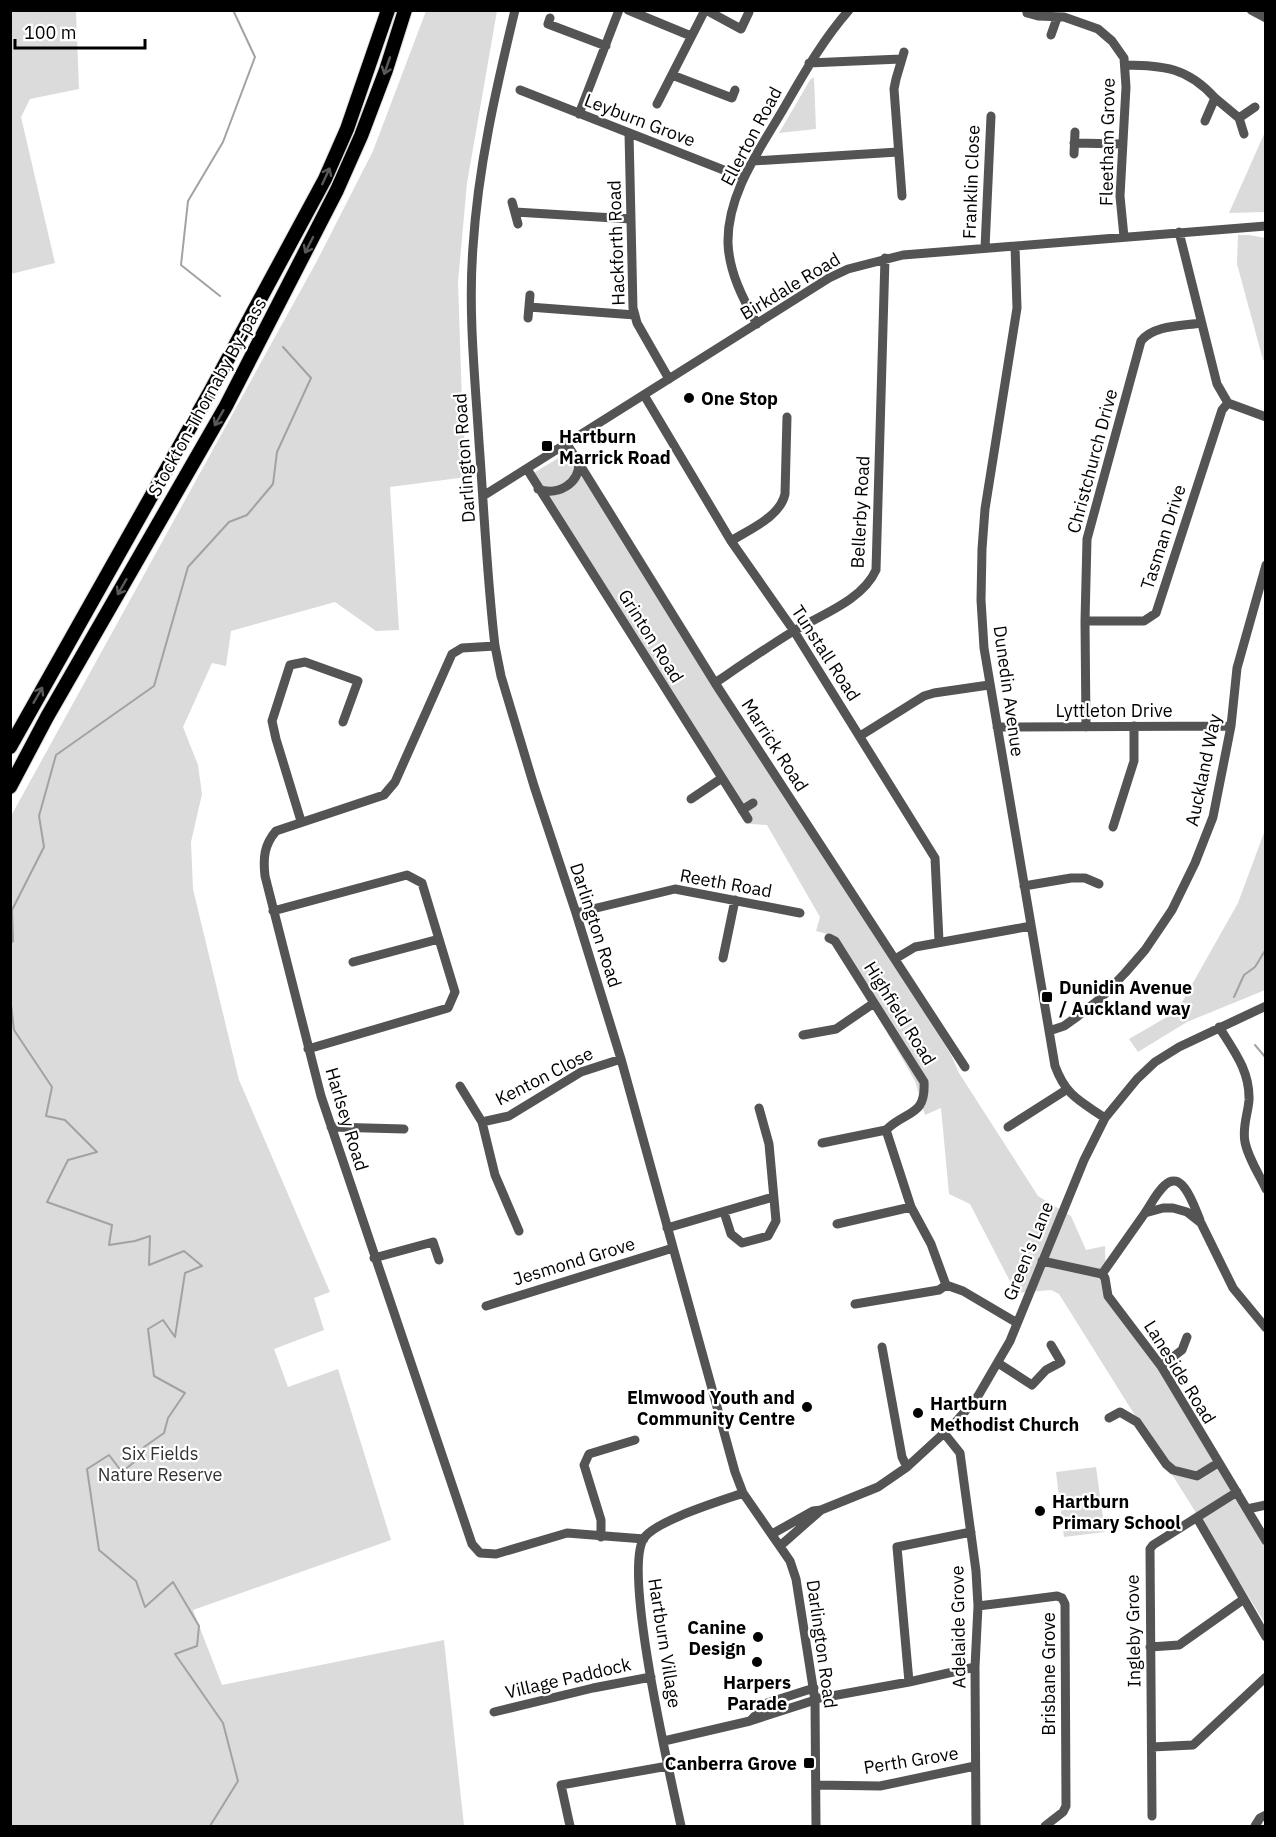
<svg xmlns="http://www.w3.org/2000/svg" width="1276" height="1837" font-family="'IBM Plex Sans',sans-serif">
<rect width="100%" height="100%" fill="#fff"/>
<!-- green -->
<path fill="#dbdbdb" d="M11 10 76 11 79 89 30 99 21 117 55 263 11 274Z
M426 11H497L467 183 458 282 462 402 467 477 390 487 399 630 376 631 335 602 231 631 226 666 212 663 183 727 198 765 202 794 191 842 193 889 239 1080 330 1292 314 1298 324 1330 274 1349 288 1387 338 1369 391 1540 193 1610 222 1685 444 1640 464 1826H11V816L318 259 373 151Z
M814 77 816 129 779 133 810 80Z
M1265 132V212L1229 213Z
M1238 235H1249L1265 238V361L1263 360 1237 264Z
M575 448 951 1055 959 1073 1038 1196 1071 1216 1086 1250 1105 1246 1106 1287H1108L1161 1368 1265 1547V1623L1059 1294 1051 1290 1016 1293 970 1204 949 1194 941 1108 925 1115 915 1081 831 935 816 931 820 917 767 825 750 824 527 477Z
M1265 830V990L1187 1022 1138 1052 1129 1039 1177 1011 1238 903Z
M1096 1467 1105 1532 1064 1537 1056 1472Z"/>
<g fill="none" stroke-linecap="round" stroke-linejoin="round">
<!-- stream -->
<path stroke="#a2a2a2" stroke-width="2" d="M220 296 181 265 188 201 223 142 255 57 233 10
M10 944 13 941 12 910 44 847 39 816 56 755 154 686 188 567 229 522 247 515 273 484 277 452 311 378 283 347
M10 996 14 1030 52 1087 46 1116 65 1120 97 1152 68 1160 47 1202 112 1225 109 1245 135 1241 150 1236 149 1265 184 1251 202 1266 185 1273 175 1337 163 1320 148 1329 154 1376 185 1393 168 1418 164 1433 144 1447 138 1459 122 1472 109 1455 87 1469 99 1550 136 1581 145 1607 173 1582 199 1626 197 1646 175 1654 223 1723 238 1781 210 1826
M1234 997 1244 975 1255 967 1266 949
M1255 1045 1266 1058"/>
<defs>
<path id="highway" d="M10 747 210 392 325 179 347 129 388 10
M10 787 47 717 226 406 337 190 361 136 386 70 405 10"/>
</defs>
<!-- highway casing -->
<use href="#highway" stroke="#dbdbdb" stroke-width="16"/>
<!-- minor -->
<path stroke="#545454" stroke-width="9" d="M515 10C496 89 478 167 473 247 468 312 475 377 479 442 484 510 487 578 495 646L501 676 534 786 576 913 621 1059 735 1472 743 1493 790 1561 796 1579 815 1700 816 1826
M628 10 691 36
M706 10 741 29 749 12
M1027 10V13L1038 16 1064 17 1098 29 1112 41 1124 58 1126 87 1120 196 1124 237
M1251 10 1266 18
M550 18 548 24 606 46
M1051 35 1057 18
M809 63 901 59
M1125 65C1165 66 1187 67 1215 98
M672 75 732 98 735 90
M520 90 744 178
M657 104 705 10
M579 114 619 10
M1239 118 1255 107
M1205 121 1215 98 1239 118 1244 134
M629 133 633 308 637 323 669 379
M1074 143 1123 144
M1074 154 1075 132
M753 161 898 152
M902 196 894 89 896 79 904 52
M512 202 518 224
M515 212 631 219
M1179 232 1217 384 1228 403 1266 417
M1015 246 1017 308 985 509 982 549 981 600 984 648 1055 1066C1066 1096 1080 1101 1105 1118
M985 248 991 116
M529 307 635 315
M528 318 530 295
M757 324C743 299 729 272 728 243 727 195 758 152 781 113 802 77 821 42 849 10
M644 395 731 541 794 631 935 858 939 941
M567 444 715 683 965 1067
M527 469 748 819
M538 489C558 496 579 484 579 463
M483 496 829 278 848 269 903 255 1266 226
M731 541C750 529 780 517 785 494L787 417
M1085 621H1144L1156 613 1222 410 1228 403
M495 646 462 648 452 654 395 782 384 795 276 831C264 845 263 858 265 876L321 1096 472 1544 480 1553 496 1554 567 1533 644 1539
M715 683C740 666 766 648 792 632 820 615 862 601 876 570L885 258
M997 727 1231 726
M1086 727 1085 621 1087 539 1141 341C1154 325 1182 326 1201 323
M860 736 924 696 934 693 989 685
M691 799 722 778
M742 810 753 803
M301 821 276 739 272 721 290 665 305 662 358 681 343 722
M1113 827 1134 761V726
M1024 886 1071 878H1085L1099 884
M273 911 407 875 422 883 455 992 448 1008 308 1049
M576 913 675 889 800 913
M829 938 835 941 924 1082C926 1117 906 1110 886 1130
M723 958 735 900
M895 959 915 947 1031 926
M353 962 439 939
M1219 1027C1234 1051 1250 1071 1249 1100 1248 1114 1242 1127 1245 1142 1248 1158 1259 1174 1266 1189
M1049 1031 1064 1026 1078 1016 1101 998 1125 973 1145 950 1172 910 1195 863 1213 817 1231 726 1237 668 1266 565
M803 1035 836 1029 874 1003
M460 1086 482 1122
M331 1127 404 1129
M1008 1127 1066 1090
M886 1130 911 1207 931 1244 946 1285 963 1291 1017 1323
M822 1143 886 1130
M724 1212 731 1234 742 1243 768 1236 776 1221 769 1144 759 1108
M1145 1213C1151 1204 1157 1192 1165 1185 1183 1168 1195 1209 1200 1220
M837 1224 911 1207
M667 1228 773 1197
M519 1231 495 1175 482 1122 509 1116 581 1072 621 1059
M374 1258 433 1242 439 1260
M1042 1261 1102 1274 1105 1278 1108 1296 1161 1366 1266 1541
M1102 1274 1145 1213 1163 1208H1173L1187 1212 1201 1223 1233 1288 1266 1328
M855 1304 939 1290 946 1285
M486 1306 673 1248
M882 1347 902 1457 907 1467
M998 1363 1032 1385 1046 1370 1061 1362 1051 1345
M1161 1366 1182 1350 1187 1337
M1109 1418 1120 1412 1137 1422 1166 1464 1173 1470 1197 1476 1218 1463
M944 1433 960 1453 976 1571 978 1606 975 1667 976 1826
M1247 1509 1266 1505
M1197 1518 1266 1637
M772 1534 813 1511 821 1510 878 1487 907 1467 955 1423 978 1396 1010 1341 1084 1160 1105 1118 1137 1079 1155 1062 1179 1047 1266 1006
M601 1537V1520L584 1465 589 1454 635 1440
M780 1546 821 1510
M978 1606 1057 1596 1062 1598 1065 1604 1066 1806 1063 1812 1045 1826
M1150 1647 1179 1645 1244 1599
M909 1682 897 1547 971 1532
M815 1699 909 1682 975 1667
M494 1712 593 1688 651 1677
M750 1721 767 1703 814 1688
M664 1741 750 1721 815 1700
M1152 1747 1193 1745 1266 1677
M816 1785 880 1786 975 1766
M1152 1816 1150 1549 1153 1545 1237 1492
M570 1826 561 1785 668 1766
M681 1826C671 1779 622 1571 644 1538 657 1520 721 1501 743 1493
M1255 1826 1260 1818 1266 1815"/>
<!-- highway -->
<use href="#highway" stroke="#000" stroke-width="14"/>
</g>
<!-- one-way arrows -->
<defs><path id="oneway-shaft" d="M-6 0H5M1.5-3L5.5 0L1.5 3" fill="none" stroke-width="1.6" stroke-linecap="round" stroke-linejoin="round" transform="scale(1.5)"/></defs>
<g stroke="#595959">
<use href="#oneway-shaft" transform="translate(387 66) rotate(109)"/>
<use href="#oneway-shaft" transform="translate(326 176) rotate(-65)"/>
<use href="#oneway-shaft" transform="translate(309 245) rotate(117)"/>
<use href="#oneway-shaft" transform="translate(219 418) rotate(120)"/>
<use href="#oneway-shaft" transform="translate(122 587) rotate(120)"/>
<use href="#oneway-shaft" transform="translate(38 695) rotate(-60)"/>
</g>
<!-- markers -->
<g fill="#000" stroke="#fff" stroke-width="2">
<circle cx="689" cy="398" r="6"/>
<rect x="541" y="440" width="12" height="12" rx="3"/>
<rect x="1041" y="991" width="12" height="12" rx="3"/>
<circle cx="807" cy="1407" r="6"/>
<circle cx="918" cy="1413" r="6"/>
<circle cx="1040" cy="1511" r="6"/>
<circle cx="758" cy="1637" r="6"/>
<circle cx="757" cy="1662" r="6"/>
<rect x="803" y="1757" width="12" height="12" rx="3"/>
</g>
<g text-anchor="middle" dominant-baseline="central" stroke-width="4.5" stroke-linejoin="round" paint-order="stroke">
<!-- street labels -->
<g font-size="18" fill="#000" stroke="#fff">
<text transform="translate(640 120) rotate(21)">Leyburn Grove</text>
<text transform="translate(751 136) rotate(-62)">Ellerton Road</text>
<text transform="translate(1107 142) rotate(-89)">Fleetham Grove</text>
<text transform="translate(971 182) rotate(-88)">Franklin Close</text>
<text transform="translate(616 243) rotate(-92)">Hackforth Road</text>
<text transform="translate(790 286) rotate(-31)">Birkdale Road</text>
<text transform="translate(207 397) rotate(-61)">Stockton-Thornaby By-pass</text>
<text transform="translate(464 458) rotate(-94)">Darlington Road</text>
<text transform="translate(1092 461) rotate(-75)">Christchurch Drive</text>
<text transform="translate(860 512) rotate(-87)">Bellerby Road</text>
<text transform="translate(1163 537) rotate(-72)">Tasman Drive</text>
<text transform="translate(651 636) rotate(58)">Grinton Road</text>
<text transform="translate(826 653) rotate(57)">Tunstall Road</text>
<text transform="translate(1009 691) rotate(82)">Dunedin Avenue</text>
<text x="1114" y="710">Lyttleton Drive</text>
<text transform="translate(775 745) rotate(57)">Marrick Road</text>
<text transform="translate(1203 770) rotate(-78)">Auckland Way</text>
<text transform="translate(726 883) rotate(10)">Reeth Road</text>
<text transform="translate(596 925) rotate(72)">Darlington Road</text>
<text transform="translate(900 1013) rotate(58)">Highfield Road</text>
<text transform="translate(544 1076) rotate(-27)">Kenton Close</text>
<text transform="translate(347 1119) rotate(73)">Harlsey Road</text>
<text transform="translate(1028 1251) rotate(-68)">Green's Lane</text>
<text transform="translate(574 1261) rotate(-17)">Jesmond Grove</text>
<text transform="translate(1180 1372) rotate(58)">Laneside Road</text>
<text transform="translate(958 1627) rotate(-91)">Adelaide Grove</text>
<text transform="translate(1133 1631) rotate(-91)">Ingleby Grove</text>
<text transform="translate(665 1643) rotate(81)">Hartburn Village</text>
<text transform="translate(822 1644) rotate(82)">Darlington Road</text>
<text transform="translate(1048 1674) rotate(-90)">Brisbane Grove</text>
<text transform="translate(568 1678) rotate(-13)">Village Paddock</text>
<text transform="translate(911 1760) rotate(-9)">Perth Grove</text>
</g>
<!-- poi labels -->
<g font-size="18" font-weight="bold" fill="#000" stroke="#fff" text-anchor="start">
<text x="701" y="398">One Stop</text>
<text x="559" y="436">Hartburn<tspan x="559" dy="21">Marrick Road</tspan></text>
<text x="1059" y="987">Dunidin Avenue<tspan x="1059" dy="21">/ Auckland way</tspan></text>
<text x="795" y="1397" text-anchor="end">Elmwood Youth and<tspan x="795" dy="21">Community Centre</tspan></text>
<text x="930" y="1403">Hartburn<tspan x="930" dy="21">Methodist Church</tspan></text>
<text x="1052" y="1501">Hartburn<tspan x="1052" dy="21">Primary School</tspan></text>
<text x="746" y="1627" text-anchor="end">Canine<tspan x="746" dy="21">Design</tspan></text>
<text x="757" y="1682" text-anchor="middle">Harpers<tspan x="757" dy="21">Parade</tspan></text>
<text x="797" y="1763" text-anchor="end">Canberra Grove</text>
</g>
<!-- park labels -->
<g font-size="18" fill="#323232" stroke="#fff">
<text x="160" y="1453">Six Fields<tspan x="160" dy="21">Nature Reserve</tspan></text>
</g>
</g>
<!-- border -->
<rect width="1276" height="1837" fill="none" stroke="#000000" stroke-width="24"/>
<!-- scale -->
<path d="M15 39v9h130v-9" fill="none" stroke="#000000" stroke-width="3"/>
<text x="24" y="39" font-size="18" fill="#000000" stroke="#ffffff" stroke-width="4.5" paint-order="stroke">100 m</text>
</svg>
